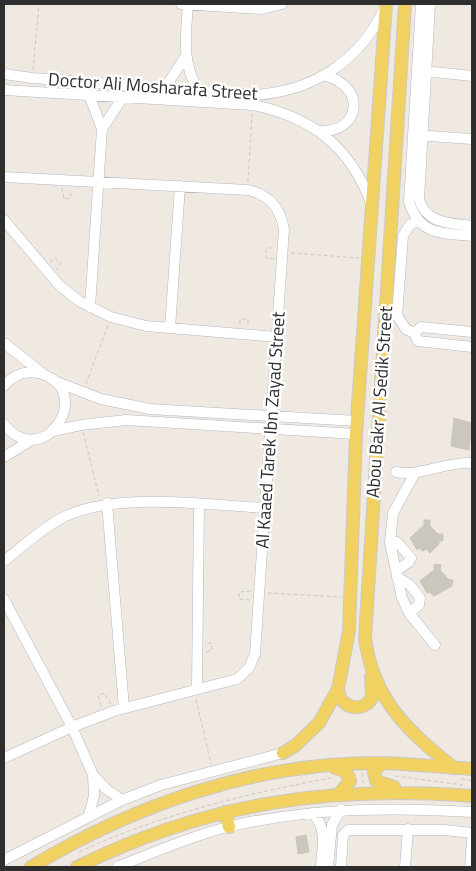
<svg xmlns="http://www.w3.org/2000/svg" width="476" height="871" font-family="'Titillium Web',sans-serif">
<rect width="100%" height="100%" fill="#efe9e1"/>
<!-- building -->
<path fill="#cbc7bf" stroke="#cbc5ba" d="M454 418 472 423 469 450 451 446Z
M424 520H430V526L438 534H443V541H439V544L430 553 426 549 423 551 419 548 417 550 410 538 424 525Z
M434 564 441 565 440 570 448 579 453 580 452 586 434 596 429 592 427 593 420 581 434 570Z
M306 835 309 852 298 854 296 837Z"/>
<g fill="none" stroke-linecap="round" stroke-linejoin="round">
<defs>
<path id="minor" d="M181 4 262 9 282 4
M188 4C186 36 181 60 198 90
M421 4 409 202C420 236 442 233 472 236
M430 4 419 199C426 224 450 223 472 226
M4 74 32 78 255 95C313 91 359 62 384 9
M426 74 434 72 472 76
M165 88 185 57
M4 90 253 105C311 117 350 146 371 203
M89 95 102 129 90 307
M102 129 123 97
M318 131C361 134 367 87 326 76
M422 138 429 136 472 139
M4 177 248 190C269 195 280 207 284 229L255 654 249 668 237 679 114 711 72 727 4 758
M4 220 59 285 79 301 111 317 146 326 277 337
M418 220 409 226 403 236 397 316 406 329 414 333 418 341 472 347
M170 328 180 186
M414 333 421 327 472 332
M4 343 42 373
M54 381 101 399 150 409 357 421
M4 386C12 376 24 370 38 373 99 388 43 475 4 424
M53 431 81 425 126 420 356 434
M4 457 33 439
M396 472C422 477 446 461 472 463
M415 473 393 513 390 543 402 598 409 613 435 645
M107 503 124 708
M390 543 397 542 411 558 409 562 396 571
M4 561C22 547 41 529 62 518 113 491 207 505 265 508
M397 577 410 585 420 598 419 605 409 613
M4 599 72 727 93 775 106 789 122 800
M197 688 199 505
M312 813C328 827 322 849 321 867
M89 815 94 796 93 775
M4 860 122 800 161 785 283 753
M117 867C154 852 192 836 231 826 311 808 391 807 472 812
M328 867 332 825 341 809
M341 867 343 835 348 830H445L472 833
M405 867 408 829
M470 867 472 840"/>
<path id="major" d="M405 4 365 638C373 700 408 731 454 768
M338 689C339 708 362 714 372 698L371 677
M283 753 296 745 319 723 338 689 349 631 356 434 386 4
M381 763 374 772 376 781 394 787
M335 768C343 770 348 772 350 781L339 794
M225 812 229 827
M31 867C136 804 257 762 381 763 411 764 442 767 472 769
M77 867C206 803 330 785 472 796"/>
</defs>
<!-- minor casing -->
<use href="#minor" stroke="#b4b7c1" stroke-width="11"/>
<!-- major casing -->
<use href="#major" stroke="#c9c9c9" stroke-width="14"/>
<!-- path -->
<path stroke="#c9c9c9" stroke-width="1" stroke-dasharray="4 2.5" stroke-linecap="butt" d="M33 70 39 4
M248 182 252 114
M62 188 64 199 71 198V190
M291 253 359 258
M274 259 266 258V248H274
M50 262 55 258 61 263 56 270
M240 324V319H248V326
M86 384 108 325
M83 432 99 496
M268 593 341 597
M250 600 239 599V592L252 591
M206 652 212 650 211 643H207
M196 699 211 764
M101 706 98 696 104 693 111 704
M362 773 363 784
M395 776 463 785
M461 779 472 781
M79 852C159 815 244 794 331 778
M63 867 67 865"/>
<!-- minor -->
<use href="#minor" stroke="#fff" stroke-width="10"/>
<!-- major -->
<use href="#major" stroke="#f2d163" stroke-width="12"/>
</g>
<g text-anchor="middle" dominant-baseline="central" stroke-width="5" stroke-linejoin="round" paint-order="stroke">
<!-- street labels -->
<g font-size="18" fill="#2e2e2e" stroke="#fff">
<text transform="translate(153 86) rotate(4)">Doctor Ali Mosharafa Street</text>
<text transform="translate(379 402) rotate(-86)">Abou Bakr Al Sedik Street</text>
<text transform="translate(270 430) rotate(-86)">Al Kaaed Tarek Ibn Zayad Street</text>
</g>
</g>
<!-- border -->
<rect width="476" height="871" fill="none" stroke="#2e2e2e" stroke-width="10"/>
</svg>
